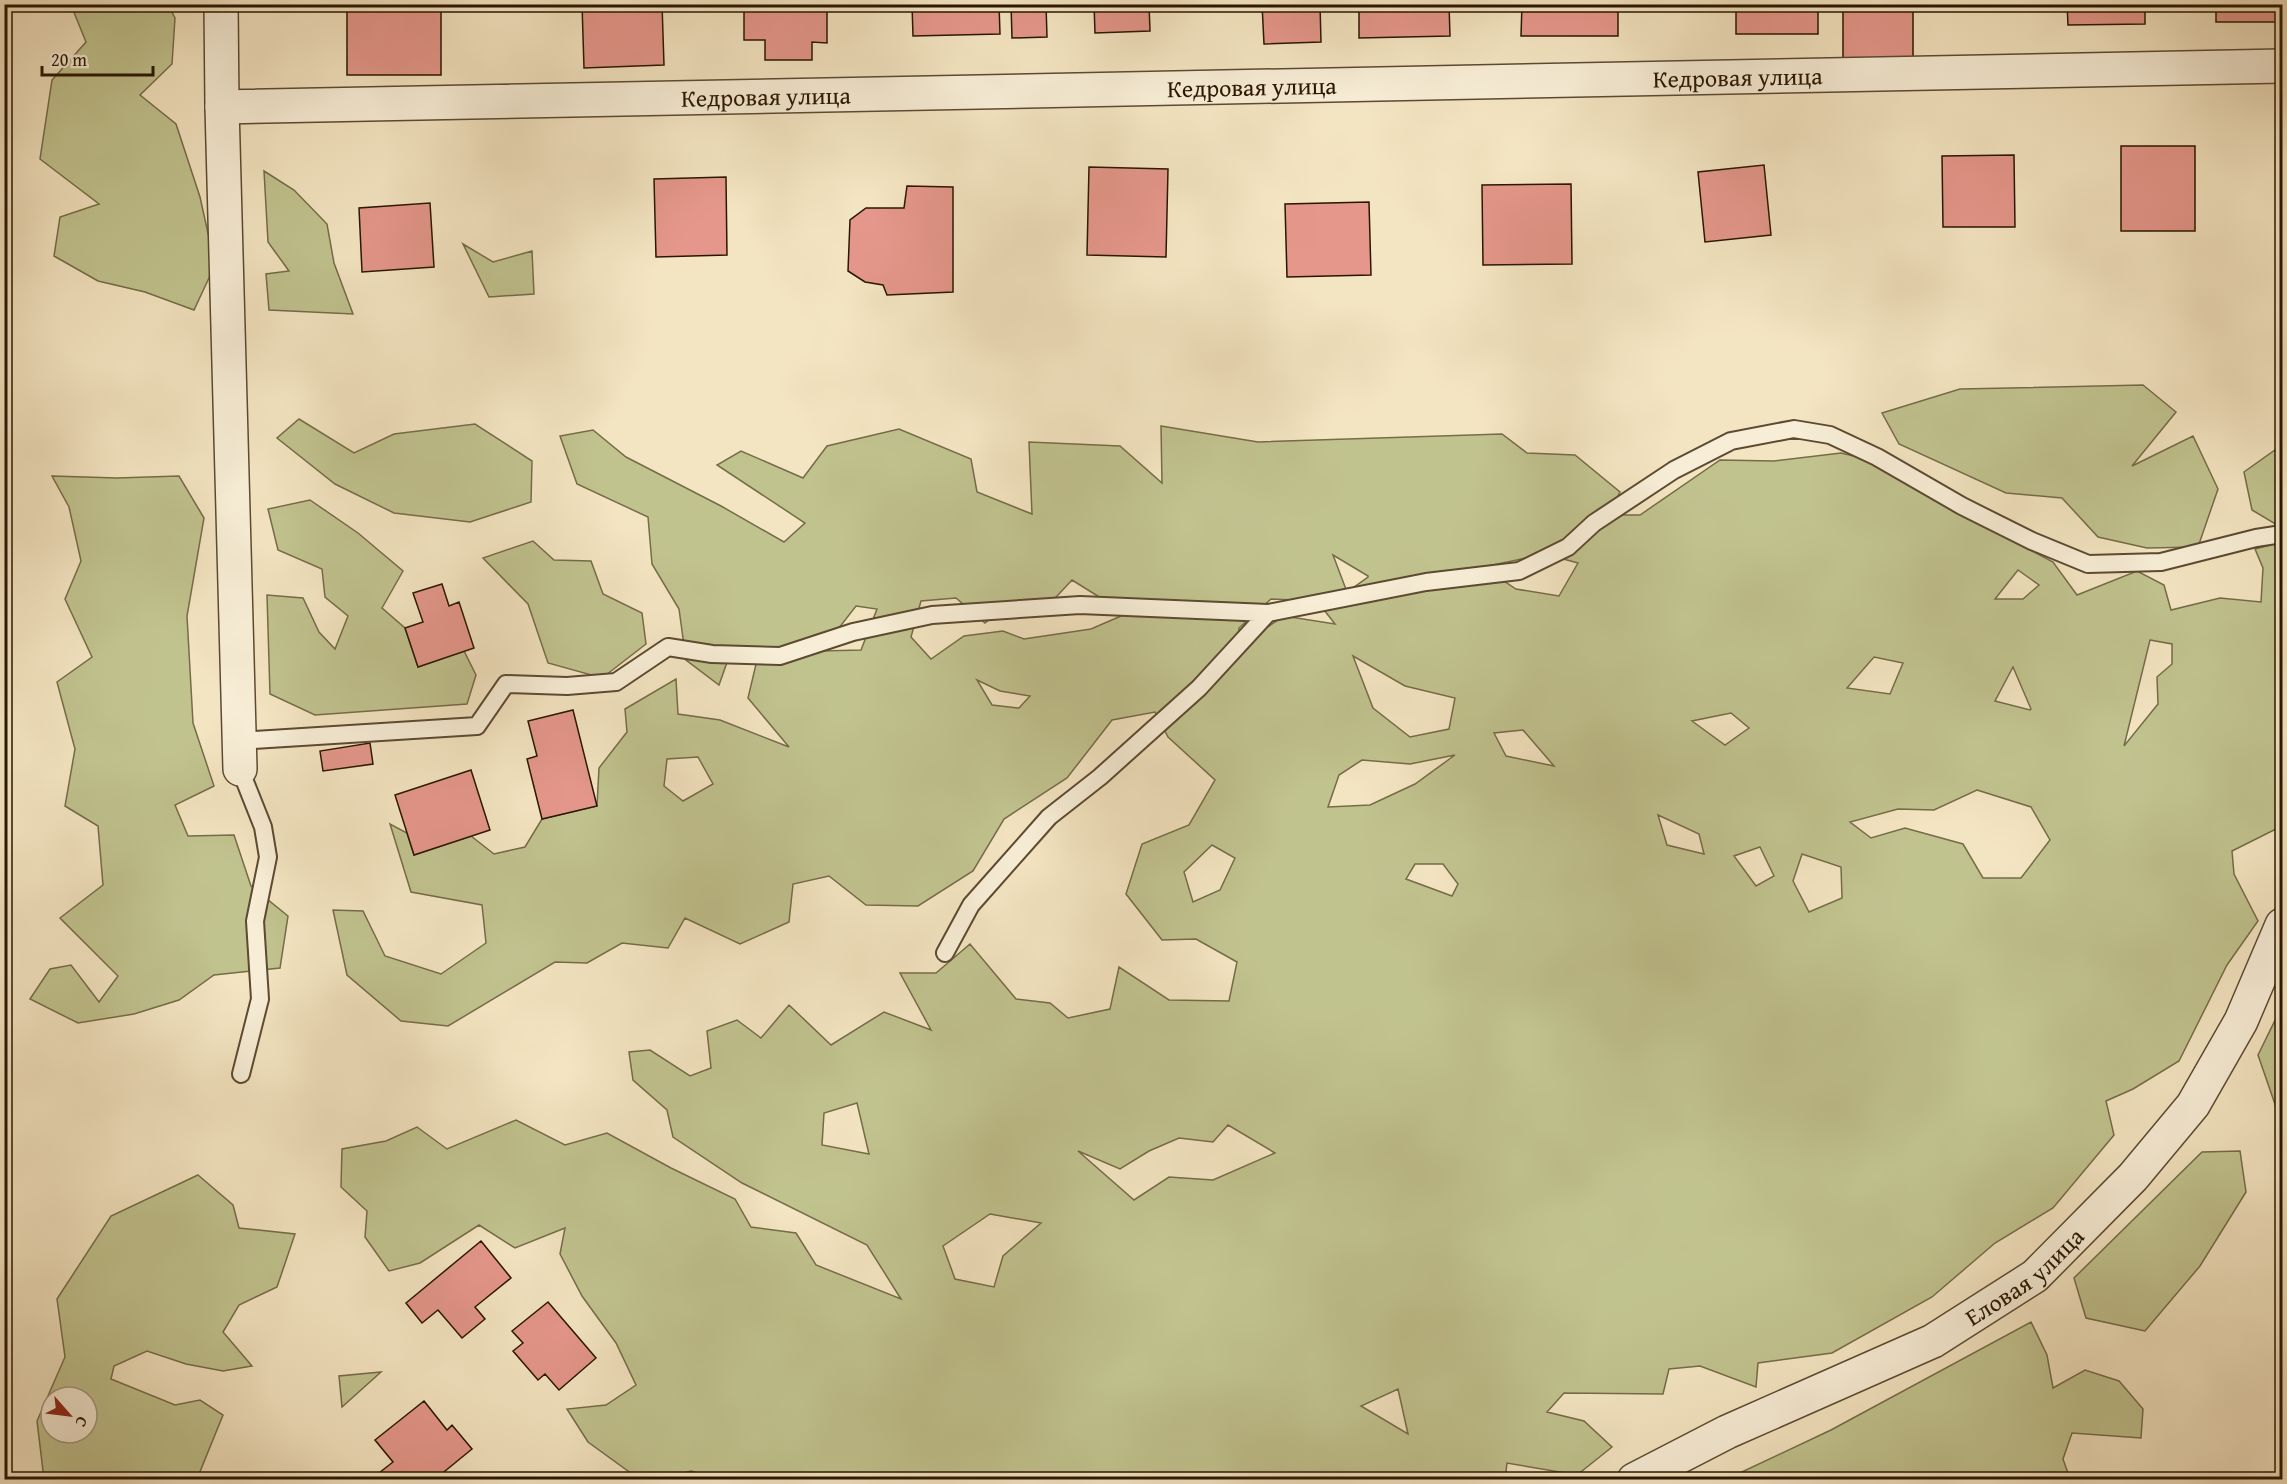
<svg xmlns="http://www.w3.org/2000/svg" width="2287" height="1484" font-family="'Gentium Book Plus',serif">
<rect width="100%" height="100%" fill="#f4e5c2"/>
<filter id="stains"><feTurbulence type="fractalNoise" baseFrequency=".00333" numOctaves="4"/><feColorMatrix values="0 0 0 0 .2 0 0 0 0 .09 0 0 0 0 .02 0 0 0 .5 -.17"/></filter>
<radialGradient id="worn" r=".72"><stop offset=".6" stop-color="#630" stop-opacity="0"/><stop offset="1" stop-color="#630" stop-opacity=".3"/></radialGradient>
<!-- green -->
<path fill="#c1c38f" stroke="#756c48" stroke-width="1.5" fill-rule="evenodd" d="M71 5H168L175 18 172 64 140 95 176 124 200 197 215 265 194 310 145 292 98 281 54 256 60 217 99 204 40 159 52 80 86 42Z
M264 171 294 190 327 224 334 263 353 314 269 310 266 274 289 271 268 242Z
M463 244 493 262 532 251 534 294 489 297Z
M2143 385 2176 412 2132 466 2193 436 2218 489 2198 547 2147 548 2098 537 2062 498 2006 493 1899 444 1882 413 1960 389Z
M299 419 354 453 394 434 475 424 532 461 531 502 470 522 394 513 335 484 277 438Z
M1161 426 1258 442 1502 434 1527 453 1575 455 1620 492 1608 515H1640L1720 460 1774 461 1841 453 1904 468 1980 523 2053 562 2077 595 2137 571 2164 585 2171 610 2220 598 2261 602 2263 568 2255 549 2282 542V826L2232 851 2234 874 2258 921 2227 965 2179 1061 2133 1089 2106 1101 2114 1135 2053 1208 1995 1243 1932 1297 1832 1353 1758 1363 1756 1387 1700 1366 1669 1369 1663 1394 1564 1393 1547 1412 1584 1421 1612 1447 1577 1475 1507 1463 1505 1480H721L691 1471 660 1479H639L588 1442 567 1409 606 1405 636 1385 616 1343 582 1296 560 1254 565 1228 515 1248 479 1225 420 1263 389 1271 365 1237 367 1211 341 1187 342 1149 386 1141 417 1127 447 1149 516 1120 565 1145 607 1133 671 1168 735 1199 751 1227 796 1233 816 1265 901 1299 867 1245 742 1183 673 1137 667 1110 633 1080 629 1052 650 1050 690 1076 711 1068 707 1031 737 1020 761 1038 789 1005 831 1045 884 1012 931 1030 900 973H936L970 944 1016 999 1050 1003 1068 1018 1110 1009 1119 967 1169 1000 1229 1001 1237 962 1196 939 1162 940 1126 894 1142 844 1189 825 1215 780 1168 737 1155 712 1112 720 1067 778 1004 819 973 871 918 906 866 905 829 876 793 884 789 922 740 944 685 918 668 948 622 943 587 963 555 962 448 1026 401 1021 347 975 333 910 363 911 385 956 441 974 486 943 482 905 411 892 390 824 407 833 414 855 471 836 494 854 525 847 542 819 597 806 599 768 627 732 625 709 676 679 678 714 720 720 789 747 748 698 757 660 730 654 719 685 686 660 679 609 652 564 648 517 577 484 560 436 593 430 626 457 721 506 784 542 805 523 717 465 741 451 803 478 827 446 899 429 971 459 977 492 1032 514 1029 442 1120 446 1162 483ZM1545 554 1578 563 1559 596 1516 589 1483 567ZM1333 555 1368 576V577L1347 592ZM2018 570 2039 585 2023 599H1995ZM1072 580 1104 600 1144 606 1091 629 1024 639 1003 631 964 636 931 659 911 637 921 601 956 598 985 623 1012 602 1044 610ZM1271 599 1317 601 1335 624 1284 616 1238 647 1239 628ZM856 606 877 609 861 650 821 651ZM2150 640 2172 644V664L2157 677 2158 704 2124 746ZM1353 656 1405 686 1455 698 1449 729 1410 737 1373 708ZM1874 657 1903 663 1890 694 1847 688ZM2013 667 2031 709 2030 710 1995 701ZM977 680 1000 691 1030 696 1019 708 992 705ZM1731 713 1749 728 1725 745 1692 721ZM1523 730 1554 766 1506 756 1494 733ZM1455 755 1415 784 1370 805 1328 807 1339 775 1362 760 1410 764ZM698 757 713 784 683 801 664 786 667 759ZM1977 790 2031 807 2050 840 2021 878H1983L1963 844 1905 828 1871 838 1850 822 1898 809 1934 810ZM1658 815 1699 834 1704 854 1667 845ZM1212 845 1235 858 1220 890 1193 902 1184 872ZM1760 847 1774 876 1756 886 1734 856ZM1802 854 1841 867 1842 898 1809 912 1793 881ZM1415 864H1443L1458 884 1452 896 1406 879ZM857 1103 869 1154 822 1145 824 1113ZM1228 1125 1275 1153 1213 1180 1169 1177 1134 1200 1078 1151 1120 1169 1149 1151 1179 1138 1213 1142ZM990 1214 1041 1223 1003 1256 994 1287 955 1279 943 1246ZM1398 1389 1408 1434 1361 1406Z
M2282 445V528L2252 510 2244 472Z
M52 476 117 478 179 476 204 518 187 616 193 723 214 786 175 805 188 836 234 835 251 886 288 916 280 968 214 975 179 1000 134 1014 78 1023 30 999 50 969 71 965 99 1002 118 976 60 918 103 885 98 826 65 806 75 749 57 682 92 657 65 599 81 561 69 507Z
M310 500 358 533 403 571 382 608 405 628 418 667 464 651 476 675 467 704 315 715 270 694 267 595 303 598 319 632 335 649 348 616 325 597 322 569 278 550 268 509Z
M533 541 554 560 591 561 603 594 642 613 646 644 602 678 548 663 528 604 483 558Z
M2282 1006V1108L2278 1113 2258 1055Z
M2240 1151 2246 1192 2200 1266 2145 1331 2086 1318 2074 1278 2202 1152Z
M198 1175 233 1205 239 1228 295 1234 277 1287 239 1305 223 1332 252 1366 223 1371 186 1364 147 1351 114 1366 111 1379 175 1405 200 1400 223 1415 197 1479H44L37 1421 65 1357 57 1299 111 1216ZM51 1397H87V1433H51Z
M2031 1322 2047 1355 2053 1388 2085 1370 2119 1381 2143 1409 2141 1438 2072 1433 2063 1459 2070 1479H1727L1831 1430Z
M381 1372 342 1407 339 1376Z"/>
<!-- building -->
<path fill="#e5978b" stroke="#291601" stroke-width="1.5" d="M582 4H662L664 65 584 68Z
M744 4H827V43L812 42V60H765V40H744Z
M912 4H999L1000 34 913 36Z
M1011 4H1046L1047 37 1012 38Z
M1094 4H1149L1150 31 1095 33Z
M1262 4H1320L1321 42 1264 44Z
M1359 4H1449L1450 36 1359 38Z
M1522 4H1618V36H1521Z
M1736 4H1818V34H1736Z
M1843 4H1913V58L1843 59Z
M2067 4H2145V24L2068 25Z
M2216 4H2282V22H2216Z
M347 9H441V75H347Z
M2121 146H2195V231H2121Z
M2014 155 2015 227H1943L1942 156Z
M1764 165 1771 235 1705 242 1698 172Z
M1089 167 1168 169 1166 257 1087 255Z
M726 177 727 255 656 257 654 179Z
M1571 184 1572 264 1483 265 1482 185Z
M907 186 953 187V292L887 295 883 285 865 282 848 271 850 220 866 208H904Z
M1369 202 1371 275 1287 277 1285 204Z
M430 203 434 267 362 272 359 208Z
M442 584 449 606 459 602 474 648 418 667 405 628 423 622 413 593Z
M573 710 597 806 542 819 527 759 537 756 528 721Z
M370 743 373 764 323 771 320 751Z
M471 770 490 830 414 855 395 795Z
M481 1241 511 1278 475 1307 485 1319 462 1338 438 1310 422 1323 406 1303Z
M548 1302 596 1358 559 1390 545 1374 538 1380 513 1351 523 1343 512 1331Z
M424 1401 447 1430 452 1425 472 1449 434 1480H370L393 1462 375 1440Z"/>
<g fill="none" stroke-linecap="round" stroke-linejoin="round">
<defs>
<path id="service" d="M239 741 477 726 506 684 567 686 616 682 668 647 712 654 780 656 853 632 932 615 1080 605 1268 613 1426 582 1519 571 1568 547 1594 523 1674 470 1731 441 1794 429 1830 435 1877 457 1962 506 2032 541 2088 564 2161 562 2256 538 2282 534
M240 769 263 827 268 857 255 921 260 999 241 1074
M945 953 971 905 1049 817 1100 777 1199 688 1268 613"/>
<g id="minor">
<path d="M221 4 222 107 240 769"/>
<path id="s1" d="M222 107 2282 66"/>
<path id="s2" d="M1634 1480 1727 1432 1933 1341 2035 1276 2133 1177 2193 1105 2241 1021 2282 925"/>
</g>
</defs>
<!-- service casing -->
<use href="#service" stroke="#5c4a31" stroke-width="20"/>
<!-- minor casing -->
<use href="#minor" stroke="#5c4a31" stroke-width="36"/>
<!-- service -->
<use href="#service" stroke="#f8eed7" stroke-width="16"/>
<!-- minor -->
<use href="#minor" stroke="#f8eed7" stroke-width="33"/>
</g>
<g text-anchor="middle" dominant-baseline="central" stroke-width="4.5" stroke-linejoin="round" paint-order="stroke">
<!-- street labels -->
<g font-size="24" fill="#291601" stroke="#f8eed7">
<text stroke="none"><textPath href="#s1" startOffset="1516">Кедровая улица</textPath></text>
<text stroke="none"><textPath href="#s1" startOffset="1030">Кедровая улица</textPath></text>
<text stroke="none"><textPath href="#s1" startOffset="544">Кедровая улица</textPath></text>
<text stroke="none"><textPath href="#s2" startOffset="442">Еловая улица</textPath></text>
</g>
</g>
<!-- margin -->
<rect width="2287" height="1484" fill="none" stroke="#f4e5c2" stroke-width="24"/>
<rect x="6" y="6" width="2275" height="1472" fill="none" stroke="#291601" stroke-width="3"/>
<rect x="12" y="12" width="2263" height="1460" fill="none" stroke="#291601" stroke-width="1.5"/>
<!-- north arrow -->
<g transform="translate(69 1415) rotate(118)"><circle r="28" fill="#f8eed7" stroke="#a59881" stroke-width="1.5"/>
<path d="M0-4.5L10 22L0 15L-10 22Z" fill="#8f2418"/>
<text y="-9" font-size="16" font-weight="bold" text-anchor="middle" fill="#291601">С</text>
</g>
<!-- scale -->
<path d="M42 66v9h111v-9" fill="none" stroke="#291601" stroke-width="3"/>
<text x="51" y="66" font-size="18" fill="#291601" stroke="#f8eed7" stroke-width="4.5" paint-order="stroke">20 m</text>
<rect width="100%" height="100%" filter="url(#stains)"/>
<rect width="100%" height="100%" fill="url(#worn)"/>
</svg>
